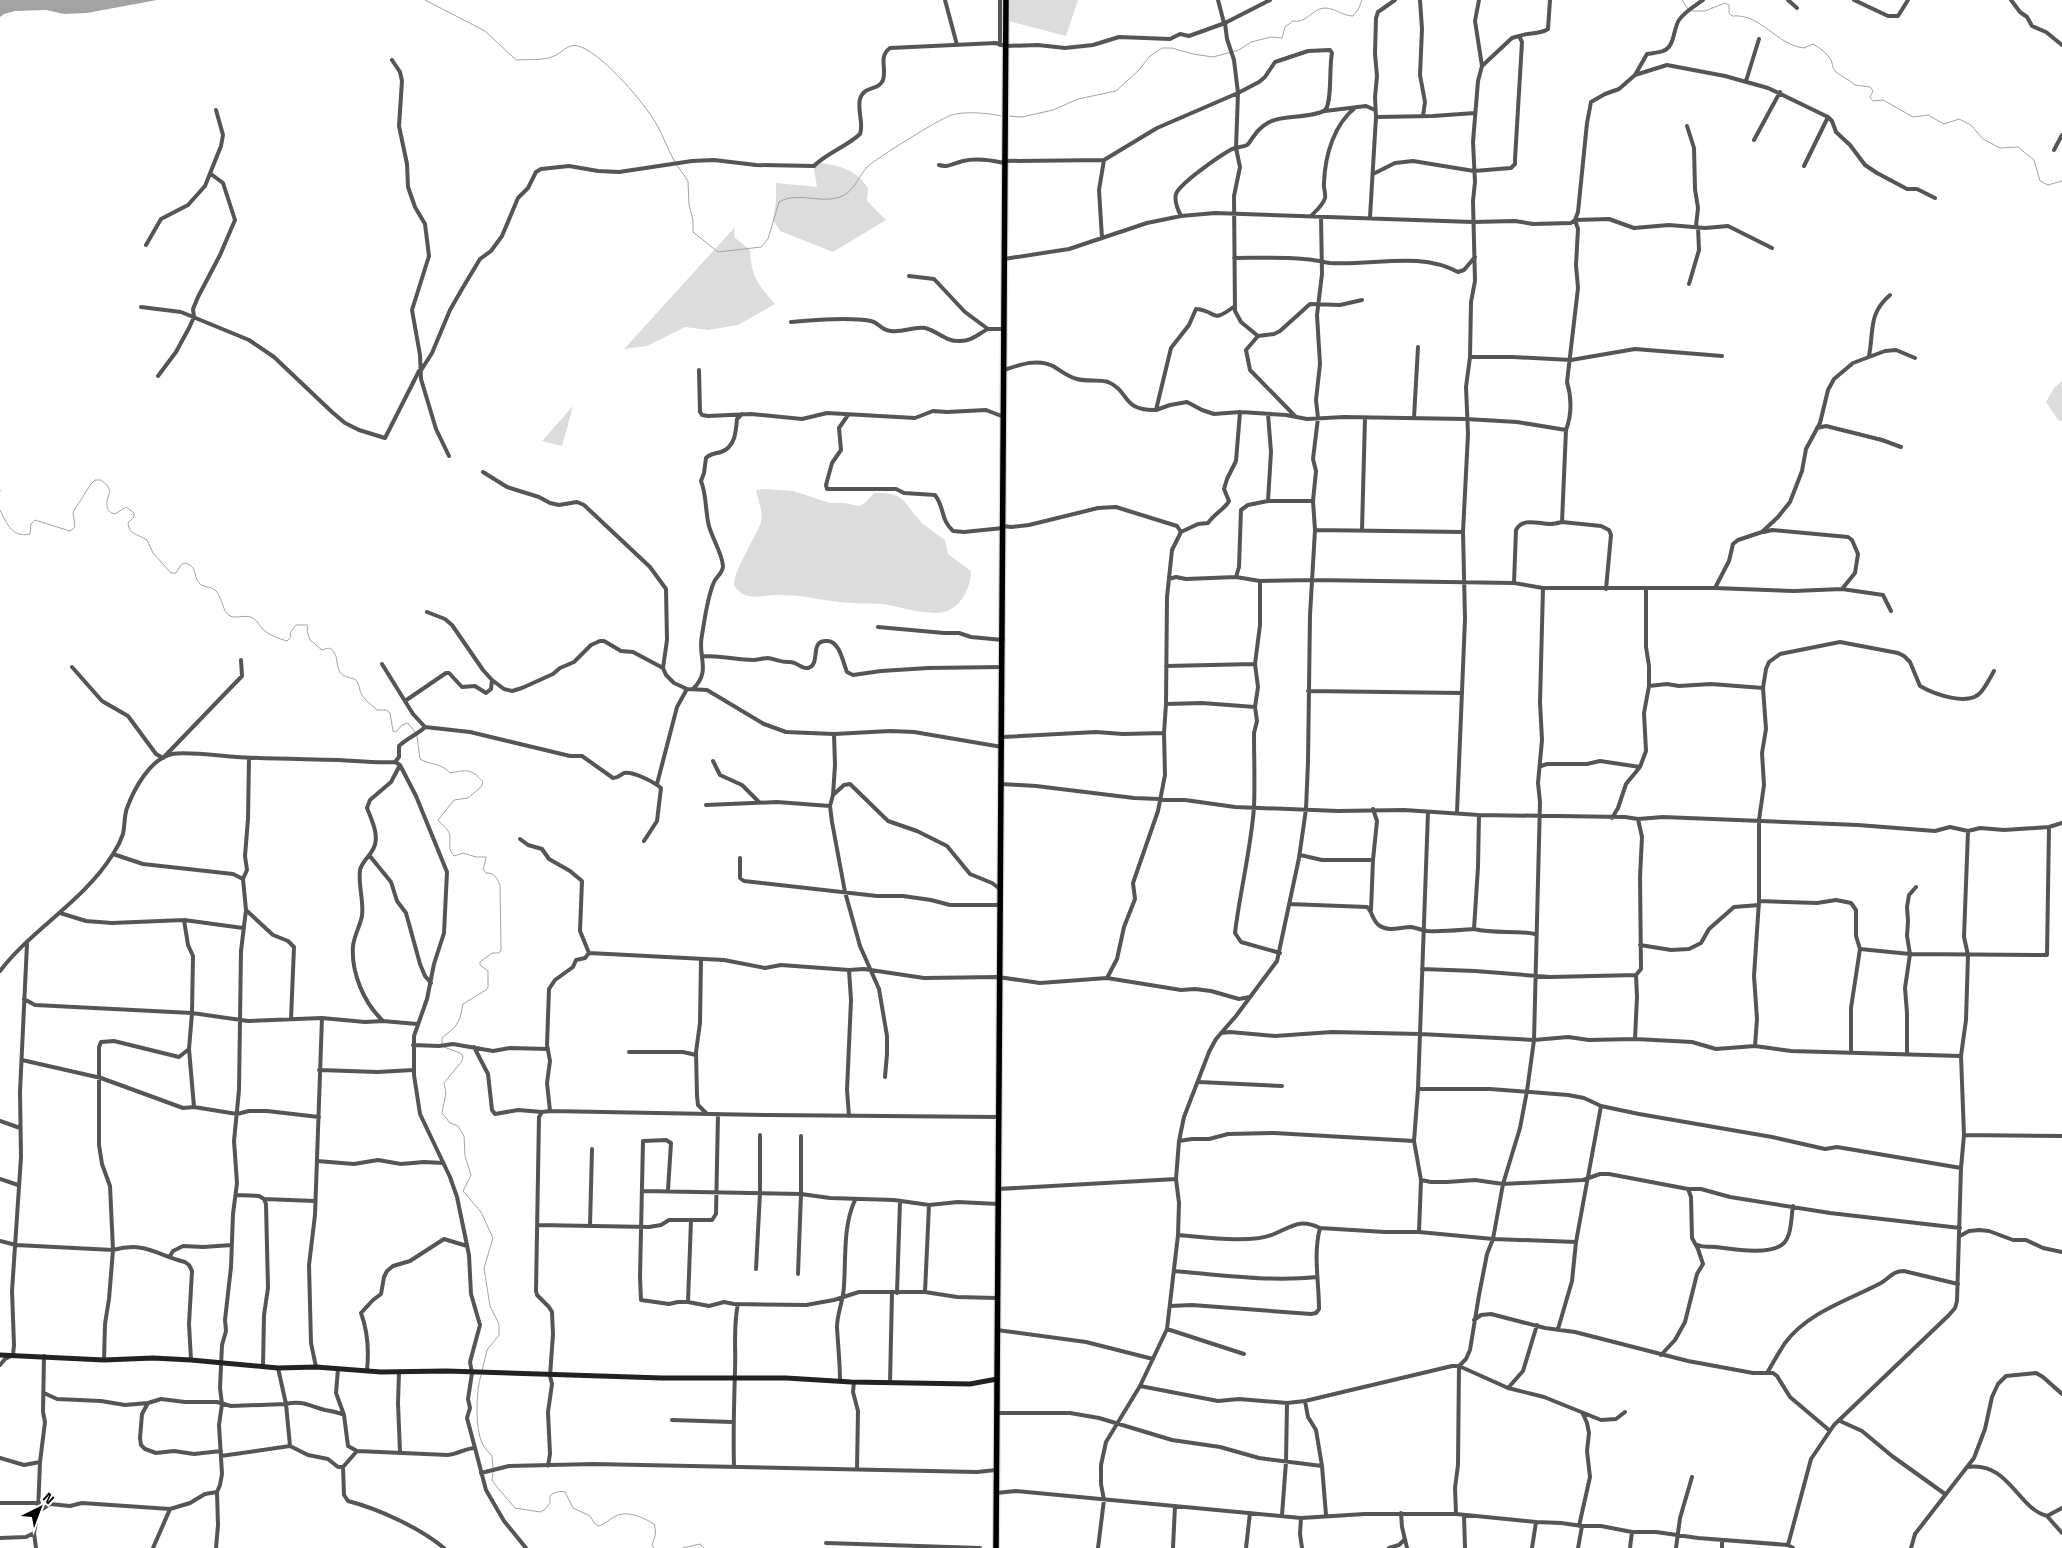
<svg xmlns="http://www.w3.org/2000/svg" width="2062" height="1548" font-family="'Titillium Web',sans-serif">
<rect width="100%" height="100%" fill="#fff"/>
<!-- green -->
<path fill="#dcdcdc" d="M1004 0H1078L1066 36 1004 20Z
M813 162C836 165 854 167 868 188L867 201 886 220 833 252 780 231 773 220 776 201V183L817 187Z
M735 227 734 237 750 250C751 276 758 285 775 304L738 325 708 330 685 327 647 346 624 349Z
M2062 381V421L2058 420 2046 402 2054 388Z
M573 406 562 446 542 441Z
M764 489 793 491 830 503H844L859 506 865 503 874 493C908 492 903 504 922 523 929 529 937 534 945 540L948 554 971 571C971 587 962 605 947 611 931 617 900 607 883 604 873 603 863 604 853 603 835 602 817 599 800 596 791 595 782 595 773 595 759 596 746 601 735 587 729 578 757 535 761 522 763 512 759 501 756 492L757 490Z"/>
<!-- water -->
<path fill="#a3a3a3" d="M0 0H157L87 13 64 14 46 10 15 11 4 14 0 17Z"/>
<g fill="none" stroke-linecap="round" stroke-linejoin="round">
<!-- stream -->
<path stroke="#a3a3a3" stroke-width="1" d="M425 0 485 31 516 60C527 59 544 61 554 56 562 53 568 43 578 46 599 51 640 98 652 117 662 131 666 147 675 162
M1682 0 1688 9
M1692 11H1705L1725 3 1729 5V13L1732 16C1761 13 1776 45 1804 48L1813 44C1820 48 1827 53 1831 60 1833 64 1832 68 1835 71 1841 77 1849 79 1855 85L1870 87 1873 91 1870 97 1873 101 1883 100 1913 117 1928 115 1944 124 1959 119 1971 125 1983 139 2000 148 2018 147 2034 160 2040 181 2048 185 2062 181
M1008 116 1022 117 1053 110 1078 99 1116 91 1139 70 1150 56 1162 48H1172L1193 54 1213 57 1239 50 1251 42 1271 37 1282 38 1285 27 1293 21C1307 24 1312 8 1325 8 1335 8 1343 16 1353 16L1358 10 1362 0
M677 165 688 181 689 205 693 220V232L718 252 761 247 768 239 779 202C799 190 826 207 846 194 855 188 860 175 867 167 874 160 942 117 952 115 963 111 990 113 1001 116
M0 490V491
M0 510C7 524 12 538 30 534L31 524 35 520 70 531 75 527 73 512 91 484 95 480H101L107 485 110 491C107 500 103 511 115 514L126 507 134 513V517L128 523C129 535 138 534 147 540L153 553 171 573H176L181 565 185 563C198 566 193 577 200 584 205 588 212 586 217 592 222 599 223 612 230 616 237 619 245 614 253 618 258 621 261 629 266 632 272 636 280 639 287 641L291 637 290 633 296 625H307L308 627 307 631 310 640 322 650C327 648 330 647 333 651 338 656 336 664 339 670 342 677 348 677 354 679 359 681 359 689 361 693 364 700 372 705 377 710H386L390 713 393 731 396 732 402 725 408 723 415 732
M417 736 420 759C430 765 442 763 450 773 467 770 471 768 483 782L481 787 468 798 454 800 438 820C442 825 449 829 450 836 450 845 448 848 454 856L463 853 476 857H486V859L483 869 486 873C495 873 496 877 500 885L501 950 499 953H492L480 962V965L488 971V987L486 990 463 1004 460 1018 455 1027 442 1038V1043
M444 1047 460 1053 463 1056 462 1061 444 1083 446 1093 442 1113 450 1123 458 1126 464 1136 465 1156 471 1175 463 1191 481 1212 493 1238 484 1268 490 1306 499 1324V1335L487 1350 482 1371
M481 1375C476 1390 475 1428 482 1443 484 1448 489 1452 492 1456L493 1468
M493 1472 492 1480 497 1487 515 1508 540 1512 544 1510 550 1503V1496C553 1493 560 1490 565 1492L573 1508 590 1516 595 1524 599 1526C606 1524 610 1518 616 1516 628 1510 644 1518 654 1524 657 1532 655 1537 652 1545L654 1548
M683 1548 700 1544 704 1548"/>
<defs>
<path id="primary" d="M996 1548 1006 0"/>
</defs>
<!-- primary casing -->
<use href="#primary" stroke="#dbdbdb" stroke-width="8"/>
<!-- street -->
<path stroke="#555" stroke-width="4" d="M945 0 957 45
M1218 0 1224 23
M1420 0 1422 29 1420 75 1425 102 1423 116
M1788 0 1797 8
M1854 0 1888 16H1898L1908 0
M2011 0 2020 12 2027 17 2032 26 2046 32 2062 45
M1225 23 1227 39 1234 60 1238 93 1236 148 1240 167 1234 196 1235 311 1241 322 1258 336 1246 350 1250 370 1295 416
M1519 36C1529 32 1539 35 1548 29L1550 0
M1000 45V0
M392 60 400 72 402 81 399 126 407 164 408 187 415 207 425 224 429 256 412 310 420 355 421 379 436 429 449 456
M1635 75 1647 54C1652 53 1658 53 1663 51 1675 47 1673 29 1679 20 1685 11 1695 6 1703 0
M1746 81 1759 39
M1325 111 1366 106 1375 110
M1376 117 1433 116 1475 113
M1687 126 1694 148 1695 189 1698 208 1696 226
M1754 140 1780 92
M2054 150 2062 135
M1004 161 1104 160 1157 128 1238 93 1259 82 1265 77 1275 62 1308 51 1330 50 1332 53C1329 67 1332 99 1326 109 1320 117 1285 116 1275 120 1267 122 1258 129 1254 136 1251 139 1250 143 1247 145 1243 147 1237 147 1232 149 1221 155 1180 183 1176 194 1174 201 1178 210 1181 216
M939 165C948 168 954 163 963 161 975 158 991 160 1004 163
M1804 166 1828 117
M1373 174 1395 163 1413 161 1474 171 1511 168 1515 164V159L1522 42 1519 36 1512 38 1482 66
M1311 216C1316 211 1323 205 1325 198 1326 193 1323 187 1324 183 1325 155 1334 124 1356 107
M1370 217 1376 117 1375 97 1377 76 1375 54 1376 18 1378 12 1395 0
M1102 238 1099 190 1104 160
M146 245 161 219 188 205 205 186 221 146 223 135 216 110
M1234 258C1258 258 1280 257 1304 259 1312 259 1321 262 1330 263 1373 266 1419 251 1458 272L1464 270 1475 257
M1004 259 1069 249 1147 223 1181 216 1215 213 1473 222 1515 221 1533 224 1571 223 1575 220 1578 212 1587 123 1591 102 1605 94 1619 89 1635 75 1667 65 1725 76 1768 88 1828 117 1832 121 1836 132 1850 145 1865 165 1877 173 1907 189H1917L1935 198
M909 276 934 279 965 312 988 329H1004
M1689 284 1699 250 1698 227
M141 307 181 312 249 340 274 357 332 412 345 423 359 430 385 438 419 371
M791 322C815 320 848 317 871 321 880 323 880 330 891 331 903 333 913 326 925 328 938 331 946 342 960 341 972 341 978 334 988 329
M1258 336 1274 334 1280 331 1310 304 1340 305 1362 300
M1869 356C1874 330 1868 314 1890 295
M1470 357H1513L1571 360 1635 349 1722 356
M699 370 700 412 702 415 708 416 751 414 802 419 827 413 915 418 933 411 947 412 986 410 1004 417
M1004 370C1019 365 1037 358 1053 366 1061 371 1068 377 1077 379 1087 382 1099 379 1108 382 1130 391 1121 411 1156 410L1171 348 1189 325 1196 309C1219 311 1209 325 1235 306
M420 372 432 353 450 310 462 289 480 259 491 251 502 236 518 198 528 188 536 172 541 169 569 166 598 171 619 172 692 161 714 160 756 165 814 166C827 153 846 147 860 134 864 123 857 111 860 99 864 85 879 91 883 80 887 68 878 57 890 48L996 43 1005 46 1038 45 1065 48 1093 45 1119 37 1170 39 1180 34 1189 36 1225 23 1270 0
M158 376 176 352 189 328 194 317 193 309 198 297 220 255 235 220 223 183 211 174
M1156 410 1170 405 1187 402 1202 410 1214 414 1240 412 1286 415 1307 419 1344 417 1466 419 1517 422 1566 430
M848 415 839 428 841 450 832 463 826 485 827 489H896L904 493 935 495C945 508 940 519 953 531L964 532 1003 528
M1414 418 1418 347
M1817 428 1826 426 1882 440 1901 447
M483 472 507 487 539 497 550 503 559 505 577 502 584 505 650 567 666 589 667 640 663 668 666 675 674 683 687 689 707 690 764 724 786 732 834 734 890 731 914 732 1002 747
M1268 501H1313
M1562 522 1601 526 1609 530 1611 535 1606 589
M1003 526 1011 527 1029 525 1098 508 1116 507 1177 526 1181 532 1172 550 1167 597 1166 704 1164 733 1165 775 1158 811 1133 883 1135 899 1124 927 1117 959 1107 978
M1315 530 1463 532
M1362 530 1365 418
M1181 532 1198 524 1208 523C1215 513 1225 509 1229 501L1224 489 1227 479 1236 461 1240 412
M1764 532 1772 530 1848 537 1852 540 1858 554 1855 573 1842 589
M1236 577 1260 581 1314 580 1514 583 1516 530C1523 517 1539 524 1550 524 1554 524 1558 523 1562 522L1566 430C1572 414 1572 399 1567 382L1578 288 1576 265 1578 229 1575 220 1609 219 1634 228 1669 225 1705 228 1728 226 1772 248
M1169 579 1176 577 1186 579 1236 577 1239 567 1241 510 1248 505 1268 501 1271 452 1268 414
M1260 581V625L1255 664 1258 687 1255 707 1257 721 1254 733C1254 757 1255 782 1254 807 1251 849 1240 891 1235 933L1241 942 1280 953
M1514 583 1543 588H1715L1794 591 1842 589 1883 595 1891 611
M1715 588 1729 561 1733 544 1738 540 1762 532 1778 517 1790 502 1802 471 1806 449 1820 423 1828 390 1834 379 1853 363 1885 351 1896 350 1915 358
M427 612 445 619 452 625 483 670 492 680 504 689 512 691 522 688 553 674 560 668 574 662 591 645 600 641H604L621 651 633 652 663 668
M878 627 944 633H959L971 637 1003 640
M703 656C720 656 736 659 753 660 758 660 763 658 768 658 776 659 782 663 790 662 797 662 801 669 808 668 822 664 808 639 828 641 840 642 843 663 847 672L853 675 881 671 928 668 1002 667
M382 664 413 714 425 727 470 732 570 756H582L613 778C618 778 620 775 624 773 633 771 654 782 661 788L657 821 644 841
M1166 666 1255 664
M72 667 102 701 128 716 156 754 163 758 242 676 241 660
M1649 686 1667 684 1679 686 1711 684 1763 688
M693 689C712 670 697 657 702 635 705 618 707 598 714 582 716 577 723 573 723 566 722 553 712 538 709 526 705 511 707 496 701 481L704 473 706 458C711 453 715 454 721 452 735 447 736 432 737 419L742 414
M1308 691 1462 693
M405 701 446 673H449L462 687 475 686 486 693 491 689 492 680
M1166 704 1202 703 1255 707
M834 734 835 765 833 795 830 806 832 822 845 892 860 946 879 989 887 1036V1054L885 1077
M1002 737 1096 732 1123 734 1164 733
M713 761 720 775 742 785 759 802
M395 762 399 757V746C407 738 417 735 425 727
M1541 766 1547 764H1587L1600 761 1640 767
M657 784 677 707 687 689
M1001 784 1036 786 1134 798 1185 800 1235 807 1338 811 1404 810 1479 815 1625 817 1638 819 1663 817 1858 825 1935 831 1950 827 1968 831 1980 828 2004 830 2049 827 2062 823
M833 795 844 785 850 784 888 821 917 831 947 846 970 874 992 883 1000 889
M706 805 777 802 830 806
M1457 812 1465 619 1463 532 1468 434 1466 387 1470 357 1471 302 1475 281 1473 201 1475 182 1473 142 1478 81 1482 66 1475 21 1479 0
M1612 818 1618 808 1626 784 1640 767 1646 751 1644 713 1649 686V666L1646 647V589
M520 839 528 845 542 849 549 859 570 871 582 881 580 931 589 953
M113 854 143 864 233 874 243 879
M369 855 391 882 397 901 406 913 420 964 425 976 431 983
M1300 855 1322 860H1373
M740 858V878L744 881 877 896H903L931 900 950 905H1000
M1759 901 1817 903 1836 900 1851 903 1856 910V936L1860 949
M1289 904 1367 907C1373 912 1372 921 1380 926 1389 932 1401 927 1411 927 1417 928 1421 930 1427 931 1442 932 1459 930 1474 929L1478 867 1479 815
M246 910 273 935 288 941 294 947 291 1019
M1371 910 1373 860 1377 821 1373 809
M60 913 86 921 112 923 184 920 243 928
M184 920 188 945 193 956 192 1013 189 1049 194 1107
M1474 929C1495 934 1515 930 1535 934
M1640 945 1671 950 1689 949 1701 943 1709 929 1734 907 1759 905
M589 953 724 960 765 968 781 965 849 970 864 969 924 978 998 977 1040 983 1107 978 1181 990 1195 989 1211 991 1239 999 1250 997
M701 960 700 1023 696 1052 697 1096 698 1105 707 1114
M1422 969 1475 971 1550 977 1636 975
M849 970 851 1000 847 1090 849 1116
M0 971C32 929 84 901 113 854 117 848 121 840 123 834 125 825 124 816 127 808 134 789 150 759 172 754 186 751 220 756 236 757 270 759 305 759 339 760 359 761 374 763 395 762L400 765 416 796 447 872 444 933 434 964 427 999 414 1036V1075L420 1114 450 1177 457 1197 469 1255 471 1294 480 1325 470 1362 472 1373 468 1399 470 1408 467 1418 475 1448
M24 999 35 1005 192 1013 248 1021 322 1018 365 1022 383 1021 417 1024
M383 1021C364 1003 351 973 353 946 354 936 360 926 362 916 364 901 358 885 360 870 362 862 368 858 372 851 381 838 372 821 367 808L370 800 391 782 400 765
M1221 1033 1230 1032 1275 1036 1332 1032 1420 1034 1534 1040 1568 1037 1589 1040 1635 1039 1692 1042 1716 1049 1755 1046 1791 1051 1961 1056
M1635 1039 1637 997 1636 975 1641 969 1640 877 1642 837 1638 819
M413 1045 439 1046 453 1044 493 1051 510 1048 548 1049
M1755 1046 1757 1019 1754 976 1759 901V820L1764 785 1762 753 1766 729 1763 688 1766 669 1769 662 1780 654 1840 642 1898 653 1904 656 1910 662 1920 686C1934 694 1969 707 1981 692 1986 686 1990 678 1994 671
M474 1047 488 1074 492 1110 495 1114 518 1110 542 1112
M629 1052H683L696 1055
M1851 1052V1008L1860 949 1910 954 2047 955 2049 827
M1907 1054V1013L1905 988 1910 954 1907 936 1908 921 1907 907 1909 895 1916 887
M22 1060 101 1078 183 1108 194 1107 237 1114 249 1111H267L319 1117
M319 1070 378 1072 413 1070
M1199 1082 1282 1086
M1418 1089H1490L1568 1095 1584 1098 1601 1106 1639 1114 1772 1137 1825 1149 1837 1147 1961 1168
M550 1111 547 1083 550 1061 547 1045 549 989 555 980 573 967 576 960 585 958 589 953
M0 1121 20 1128
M1964 1135 2062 1136
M1179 1141 1192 1139H1209L1228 1134 1274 1133 1414 1141
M317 1161 354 1164 378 1160 401 1164 424 1162 443 1163
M0 1179 18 1185
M1421 1180 1431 1182H1447L1475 1180 1503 1184 1583 1180 1600 1174H1609L1688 1189H1701L1730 1197 1830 1213 1960 1228
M998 1189 1176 1179
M668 1190 671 1143 666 1140 643 1141 640 1277 641 1300 669 1304 678 1302H688L709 1306 724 1302 734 1304 806 1305 834 1300 859 1292H925L957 1297 997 1298
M643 1191 801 1194 830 1198 894 1200 929 1205 958 1202 998 1204
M236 1195 259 1196 264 1199 266 1204 268 1288 264 1315 263 1366
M264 1199 315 1201
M538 1225 649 1227 661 1225 669 1220H712L716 1214 718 1114
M590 1226 592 1149
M1419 1232 1421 1180 1414 1141 1418 1089 1428 812
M1178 1235C1203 1237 1252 1244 1274 1234 1292 1227 1299 1218 1320 1228L1385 1232H1419L1493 1239 1576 1242
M1960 1236 1969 1231 1979 1230 1989 1231 2013 1240H2026L2043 1248 2062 1252
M0 1241 16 1245 113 1250C146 1241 156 1255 185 1262L189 1265 192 1271 189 1324 191 1360
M1698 1245C1704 1248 1709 1246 1716 1247 1732 1249 1771 1256 1784 1243 1792 1234 1791 1217 1793 1206
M170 1256 173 1251 183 1246 203 1247 232 1245
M756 1269 760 1193V1135
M1174 1271C1221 1275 1270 1282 1317 1277
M798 1274 801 1194V1136
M925 1292 929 1205
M897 1293 900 1201
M688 1302 691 1220
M1170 1306 1192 1305 1311 1314 1316 1313 1319 1309C1319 1282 1313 1254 1320 1228
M1474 1320 1481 1315 1491 1314 1545 1328 1575 1332 1688 1361 1753 1373H1773L1777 1376 1790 1397 1829 1430
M1167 1329 1244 1354
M1558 1329 1572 1281 1576 1242 1601 1106
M997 1330 1086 1342 1153 1359
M1661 1355 1675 1340 1685 1322 1697 1274 1703 1264 1698 1249 1692 1238 1691 1197 1688 1189
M104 1360 105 1324 109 1299 113 1250 110 1186 102 1164 99 1145V1047L101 1042 114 1041 179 1057 189 1049
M0 1365 5 1359 13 1355 14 1345 12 1291 21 1157 20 1092 27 944
M316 1367 311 1343 309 1265 315 1215 322 1018
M278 1368 286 1404 290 1446
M338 1369 336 1393 344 1415
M367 1370C369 1351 368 1332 361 1313L373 1300 381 1294 384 1277 387 1271 393 1266 410 1261 444 1239 467 1246
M399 1372 398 1403 400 1452
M1767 1373C1773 1363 1779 1352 1785 1343 1808 1312 1849 1300 1881 1283 1890 1278 1892 1271 1904 1271L1958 1284
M840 1381C840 1363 838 1345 837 1327 837 1313 844 1299 844 1285 846 1256 843 1226 855 1200
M854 1382 853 1392 858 1411 857 1469
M890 1383 892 1293
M1140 1386 1218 1401 1239 1399 1287 1403 1305 1401 1452 1366H1459L1508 1388 1544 1397 1601 1420 1616 1419 1625 1412
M1508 1388 1523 1371 1537 1325
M44 1393 57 1399 101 1401 125 1405 148 1403 161 1399 185 1402H217L231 1406 286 1404C301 1400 310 1406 325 1410 331 1411 338 1412 344 1415L348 1446 357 1451 448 1455C458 1454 466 1448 475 1448L486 1490 504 1521 526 1548
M1305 1401 1308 1417 1316 1430 1322 1466 1326 1515
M148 1403 142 1414 140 1438 141 1445 145 1449 156 1453 174 1451 194 1454 221 1451
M997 1413H1070L1099 1418 1172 1440 1220 1447 1259 1458 1322 1466
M672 1420 732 1422
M1840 1421 1862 1431 1892 1456 1945 1494
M221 1456 290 1446 308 1455 328 1459 338 1467H343L357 1451
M0 1458 24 1465 40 1462
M548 1466 550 1454 548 1412 552 1384 550 1376 553 1334 552 1312 549 1307 537 1295 536 1291 539 1117 542 1112 550 1111 768 1115 999 1117
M343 1467 344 1495 348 1501C379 1509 420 1528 444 1548
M734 1467C733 1434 734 1403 735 1370 736 1348 733 1326 738 1304
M1967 1467C2009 1461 2017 1508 2047 1516L2062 1508
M481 1473 509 1466 593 1464 977 1472 996 1470
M996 1493 1016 1491 1301 1518 1365 1514H1456L1536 1522 1561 1523 1582 1526H1601L1632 1532H1656L1698 1538 1788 1545 1793 1548
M0 1503H39
M39 1511 50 1504 70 1506 82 1503 170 1509 190 1503 205 1494 217 1492
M1401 1513 1402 1527 1407 1548
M1456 1514 1455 1488 1458 1465 1459 1366 1466 1359 1470 1350 1479 1295 1487 1254 1493 1239 1503 1184 1520 1128 1527 1091 1534 1040 1540 802 1538 783 1542 740 1540 702 1543 588
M1282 1515 1286 1462 1287 1403
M1464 1515 1465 1548
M2047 1516 2062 1533
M1301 1518 1300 1534 1302 1548
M1579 1526 1590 1477 1587 1451 1589 1433 1587 1423 1583 1414
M0 1538 26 1537 34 1533
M826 1543 980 1548
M1788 1545 1811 1459 1834 1425 1949 1315 1955 1308 1957 1301 1961 1168 1964 1135 1961 1056 1966 1020 1968 955 1964 937 1968 831
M36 1548 34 1533 38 1512 40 1462 45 1422 43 1412 44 1356
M153 1548 170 1509
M216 1548 218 1525 217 1492 220 1485 222 1474 219 1425 222 1404 220 1388 222 1345 226 1331 225 1320 231 1267 233 1214 237 1183 234 1141 239 1090 241 951 246 910 243 879 247 870 245 856 248 819 249 758
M1098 1548 1104 1500 1101 1484V1465L1106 1442 1140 1386 1167 1329 1178 1235 1179 1203 1176 1179 1179 1141 1184 1117 1209 1052 1216 1039 1236 1016 1277 961 1299 858 1306 809 1308 762 1310 615 1315 530 1313 501 1316 471 1313 459 1318 418 1316 400 1320 364 1317 315 1322 274 1321 217
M1173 1548 1175 1506
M1246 1548 1250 1513
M1389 1548 1399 1545 1405 1539
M1532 1548 1536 1522
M1578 1548 1582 1526
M1630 1548 1632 1532
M1676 1548 1680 1518 1692 1477
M1722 1548V1540
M1911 1548 1915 1534 1974 1458 1985 1429 1992 1397 1998 1384 2006 1376 2036 1373 2043 1377 2062 1394"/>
<!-- secondary -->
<path stroke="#222" stroke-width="5" d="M0 1355 104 1360 153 1358 191 1360 278 1368 316 1367 381 1372 446 1371 662 1378H786L851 1382 970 1384 997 1379"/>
<!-- primary -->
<use href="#primary" stroke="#000" stroke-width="5.5"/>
</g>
<!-- north arrow -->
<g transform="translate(40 1508) rotate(42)" stroke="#ffffff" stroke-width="4" paint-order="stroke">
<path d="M0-4L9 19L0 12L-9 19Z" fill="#000000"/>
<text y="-8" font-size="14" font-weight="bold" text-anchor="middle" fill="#000000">N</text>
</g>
</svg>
